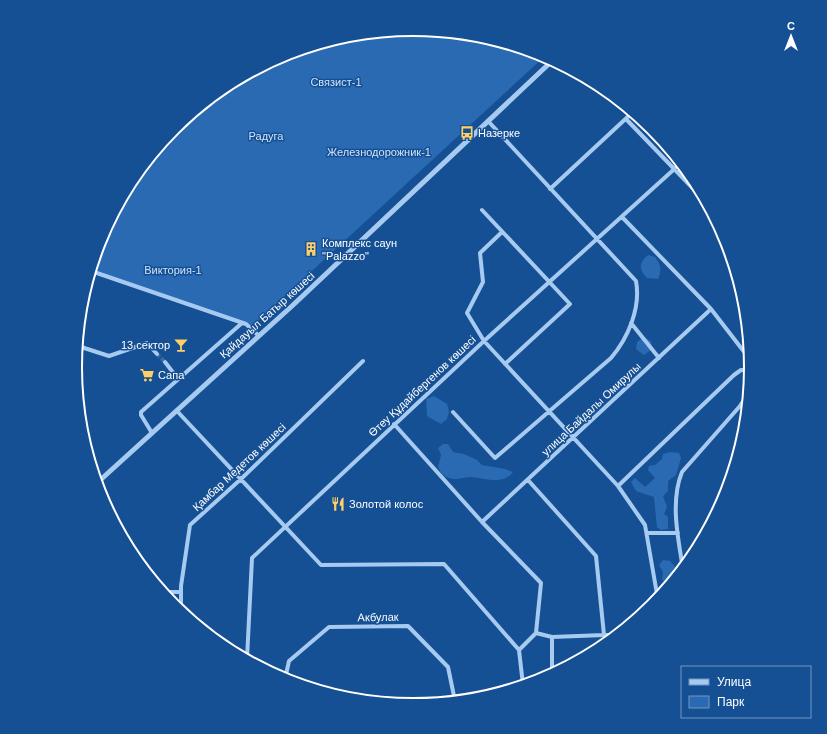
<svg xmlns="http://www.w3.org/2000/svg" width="827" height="734" font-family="Arial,sans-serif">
<rect width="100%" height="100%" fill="#165094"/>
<!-- green -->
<path fill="#2a6ab3" d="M414 29 480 36 545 56 250 328 246 324 91 271C94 260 97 247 102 237 148 134 237 59 347 36 369 31 392 31 414 29Z
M648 255 655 257C661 265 662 270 658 279L647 278C638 269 639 263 648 255Z
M644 337 651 341 652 349 644 355 636 349 637 342Z
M434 396 447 404 449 412 447 419 441 424 427 416 426 399Z
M443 444H448L453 452 464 454 477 460 482 465 505 469 513 472C503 486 485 478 471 477 464 477 456 481 449 478 443 476 441 473 438 467L441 455 438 448Z
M670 452 679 453 681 458 676 475 668 481V491L663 496 667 507 664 514 668 517V529L661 530 657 527 654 497 636 491 631 482 635 478 645 487 655 478 648 470 649 466 655 465 662 459 663 454Z
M663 560 670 561 676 568 678 575 670 585H666L662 579 663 572 659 565Z"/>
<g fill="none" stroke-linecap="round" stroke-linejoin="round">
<!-- minor-tunnel -->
<path stroke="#396aa4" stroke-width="4" stroke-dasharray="4 2" stroke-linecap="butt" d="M157 354 165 362"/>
<!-- minor -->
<path stroke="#a7caf1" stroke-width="4" d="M626 119 709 205
M550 189 633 112
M482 210 570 304 505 364
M502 232 480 253 483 282 467 313 484 341 618 486 734 375 741 370H749V362L745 353 711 309 622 217
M91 271 246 324 258 335
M631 323 659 358
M78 346 109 356 147 343 157 354
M165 362 178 379
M177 411 321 565 444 564 519 650
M453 412 495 458 611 358C628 338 641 308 636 281L488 121
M394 424 482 522 541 583 536 633 519 650 523 685
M152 433 141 415V412L242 323
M528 480 596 556 604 635 552 637V674
M618 486 645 525 658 600
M482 522 711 309
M647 533H678
M683 569C678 538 670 501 682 472L740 406 749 393
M163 592H181
M181 612V586L190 525 241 479 363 361
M536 633 552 637
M604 635H618
M247 659 252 558 484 341 681 163
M285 679 289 661 329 627 408 626 448 667 455 701"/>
<!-- tertiary -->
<path stroke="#a7caf1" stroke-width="5" d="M97 483 292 306 553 60"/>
</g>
<!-- icons -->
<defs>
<symbol id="bus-bare" viewBox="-9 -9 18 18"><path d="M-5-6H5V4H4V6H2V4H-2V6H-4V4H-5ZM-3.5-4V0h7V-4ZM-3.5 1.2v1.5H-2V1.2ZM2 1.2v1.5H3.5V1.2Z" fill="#ffd067" stroke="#165094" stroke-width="2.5" paint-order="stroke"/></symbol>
<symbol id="building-bare" viewBox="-9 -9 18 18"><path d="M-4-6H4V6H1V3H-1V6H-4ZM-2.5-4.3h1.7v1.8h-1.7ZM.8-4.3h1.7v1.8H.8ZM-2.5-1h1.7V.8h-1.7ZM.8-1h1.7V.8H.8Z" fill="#ffd067" stroke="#165094" stroke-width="2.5" paint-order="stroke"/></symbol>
<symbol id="bar-bare" viewBox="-9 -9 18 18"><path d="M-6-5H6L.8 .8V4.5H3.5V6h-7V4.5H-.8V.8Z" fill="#ffd067" stroke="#165094" stroke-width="2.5" paint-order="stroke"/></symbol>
<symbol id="supermarket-bare" viewBox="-9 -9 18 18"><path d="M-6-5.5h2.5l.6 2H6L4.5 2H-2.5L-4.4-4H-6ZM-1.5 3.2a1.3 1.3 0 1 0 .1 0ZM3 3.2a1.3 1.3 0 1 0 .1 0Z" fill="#ffd067" stroke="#165094" stroke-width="2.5" paint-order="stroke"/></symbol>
<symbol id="restaurant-bare" viewBox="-9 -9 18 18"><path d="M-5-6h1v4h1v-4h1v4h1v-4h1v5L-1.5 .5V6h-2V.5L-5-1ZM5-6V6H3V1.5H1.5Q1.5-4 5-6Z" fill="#ffd067" stroke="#165094" stroke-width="2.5" paint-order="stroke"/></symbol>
</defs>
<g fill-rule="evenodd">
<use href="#bus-bare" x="457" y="123" width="20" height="20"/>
<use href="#building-bare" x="301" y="239" width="20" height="20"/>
<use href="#bar-bare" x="171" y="335" width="20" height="20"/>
<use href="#supermarket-bare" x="137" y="365" width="20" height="20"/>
<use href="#restaurant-bare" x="328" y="494" width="20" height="20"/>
</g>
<g text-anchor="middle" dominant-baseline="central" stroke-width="3" stroke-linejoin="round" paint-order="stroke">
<!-- park labels -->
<g font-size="11" fill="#cee4fc" stroke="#165094">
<text x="336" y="82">Связист-1</text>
<text x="266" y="136">Радуга</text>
<text x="379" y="152">Железнодорожник-1</text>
<text x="173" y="270">Виктория-1</text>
</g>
<!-- poi labels -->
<g font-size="11" fill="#fff" stroke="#165094" text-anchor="start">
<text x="478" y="133">Назерке</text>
<text x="322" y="243">Комплекс саун<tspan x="322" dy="13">"Palazzo"</tspan></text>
<text x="170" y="345" text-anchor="end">13 сектор</text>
<text x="158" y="375">Сапа</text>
<text x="349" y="504">Золотой колос</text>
</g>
<!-- street labels -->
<g font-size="11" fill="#fff" stroke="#165094">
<text transform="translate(267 315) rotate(-42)">Қайдауыл Батыр көшесі</text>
<text transform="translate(422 386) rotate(-43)">Өтеу Құдайбергенов көшесі</text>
<text transform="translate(591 409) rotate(-43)">улица Байдалы Омирулы</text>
<text transform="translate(239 467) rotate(-43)">Қамбар Медетов көшесі</text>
<text transform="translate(378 617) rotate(-1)">Акбулак</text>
</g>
</g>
<!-- crop -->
<path d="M0 0H827V734H0ZM82 367a331 331 0 1 1 662 0a331 331 0 1 1-662 0Z" fill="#165094" fill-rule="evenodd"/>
<path fill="none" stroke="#fff" stroke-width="2" d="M82 367a331 331 0 1 1 662 0a331 331 0 1 1-662 0Z"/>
<!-- legend -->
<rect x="681" y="666" width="130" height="52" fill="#165094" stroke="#7396bf"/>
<rect x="689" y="679" width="20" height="6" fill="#a7caf1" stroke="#7396bf"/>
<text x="717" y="686" font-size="12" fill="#ffffff">Улица</text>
<rect x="689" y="696" width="20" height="12" fill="#2a6ab3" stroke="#7396bf"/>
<text x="717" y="706" font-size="12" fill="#ffffff">Парк</text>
<!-- north arrow -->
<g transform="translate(791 36)" stroke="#165094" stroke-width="3" paint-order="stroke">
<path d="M0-3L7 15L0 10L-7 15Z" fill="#ffffff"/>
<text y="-6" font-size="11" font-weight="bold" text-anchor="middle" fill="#ffffff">С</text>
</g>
</svg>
